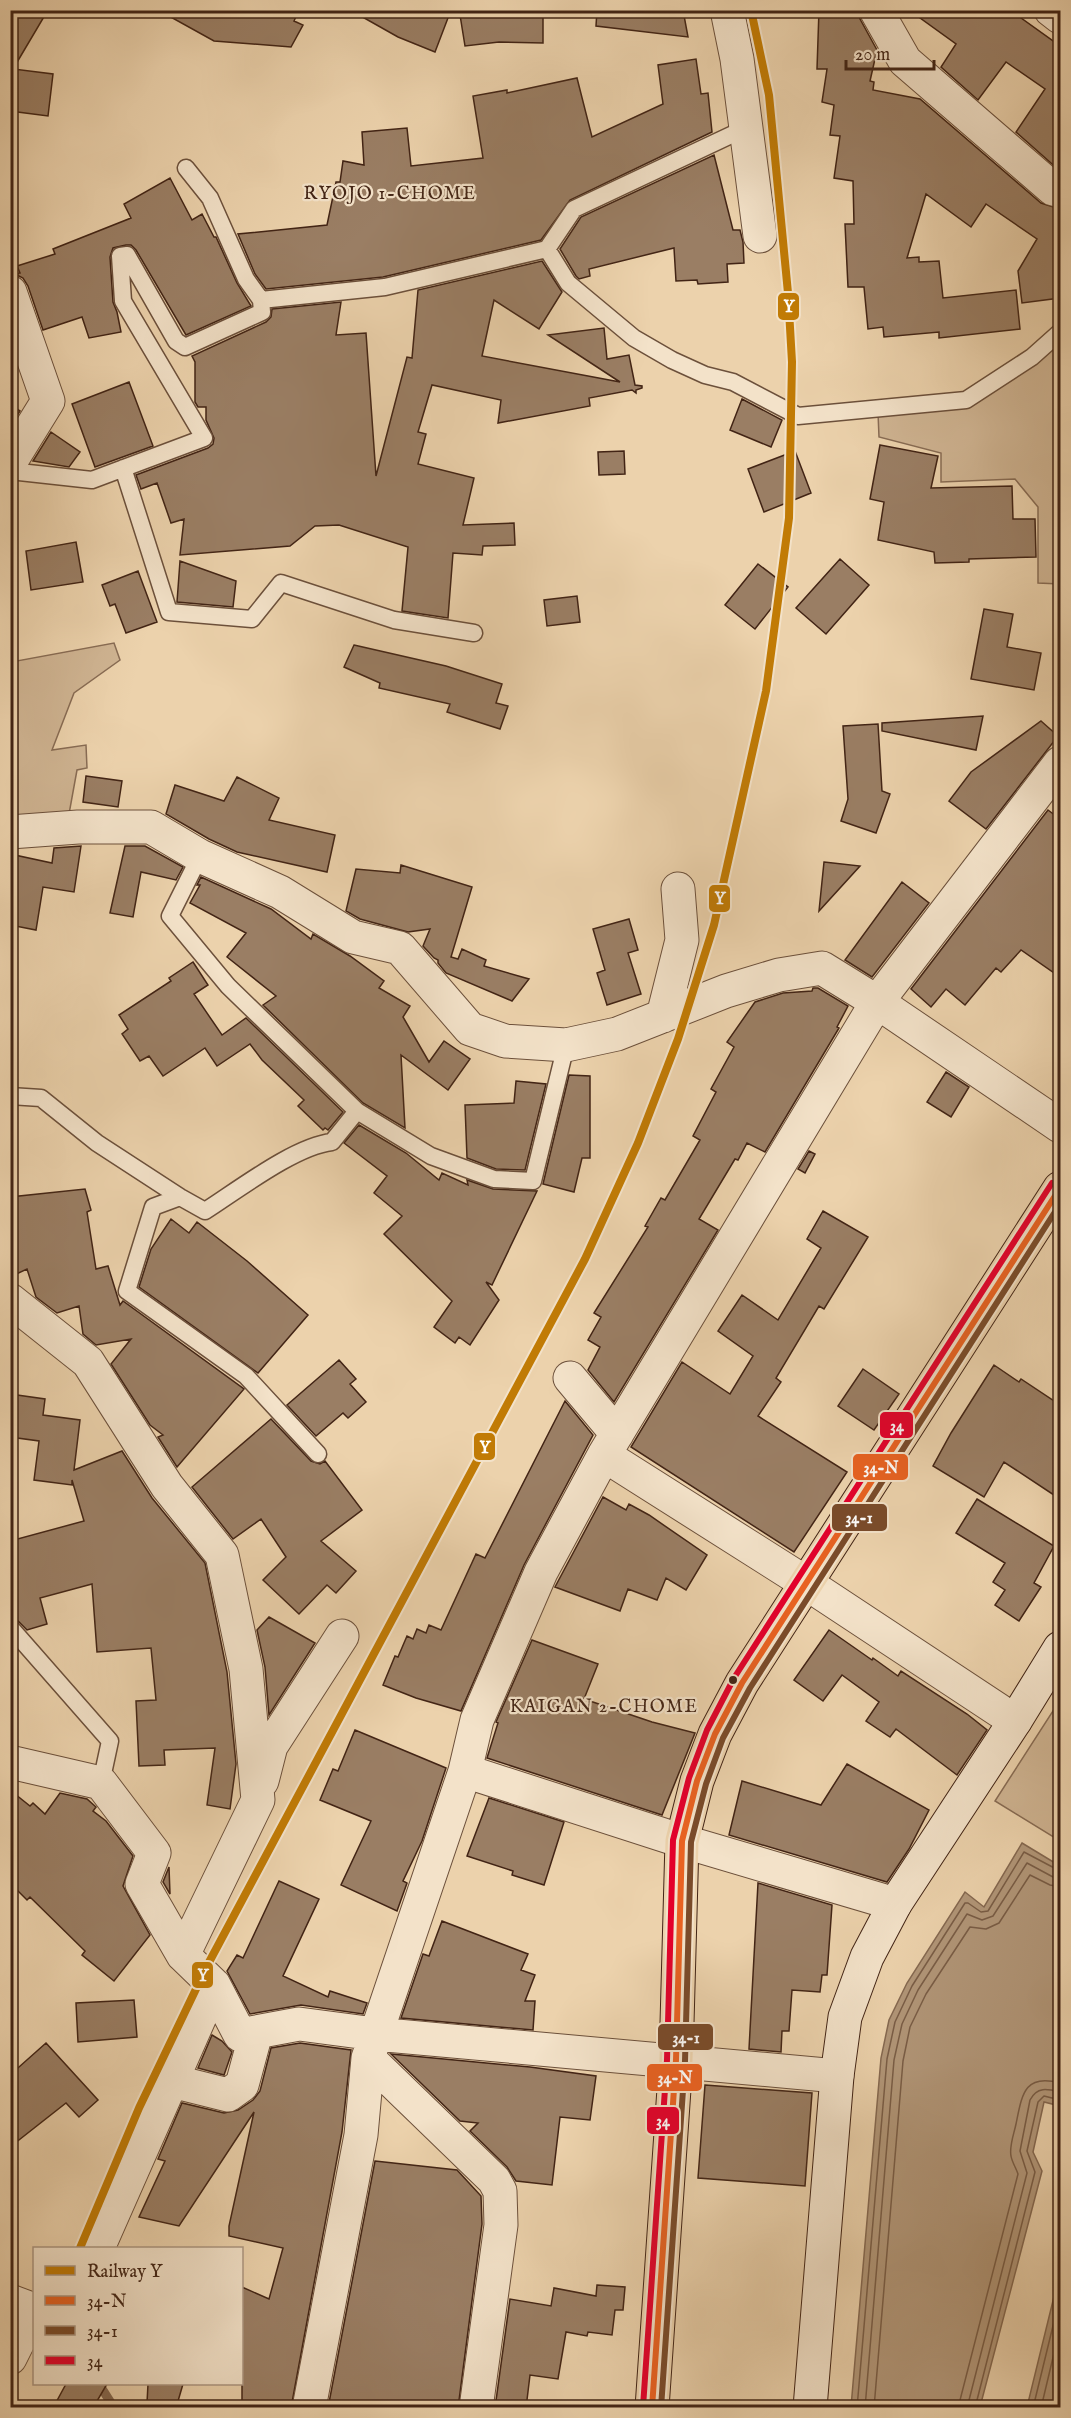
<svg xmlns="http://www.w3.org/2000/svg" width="1071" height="2418" font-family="'IM FELL English',serif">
<rect width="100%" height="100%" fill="#ecd2ac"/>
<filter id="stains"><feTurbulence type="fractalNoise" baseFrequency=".00333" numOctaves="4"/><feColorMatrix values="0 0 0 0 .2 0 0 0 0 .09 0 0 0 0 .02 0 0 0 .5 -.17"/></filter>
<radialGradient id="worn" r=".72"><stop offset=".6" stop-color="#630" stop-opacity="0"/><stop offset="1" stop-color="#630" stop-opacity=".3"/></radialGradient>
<!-- green -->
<path fill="#cfb492" stroke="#886c54" stroke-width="1.5" d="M1060 342V584L1038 583V507L1015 479 941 482V453L879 437 878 413 969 405Z
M114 643 120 660 74 693 52 750 86 745 87 768 77 770 69 814 11 819V662Z
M1060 1700V1841L995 1801Z"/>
<!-- water -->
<path fill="#b29779" stroke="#856951" stroke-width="1.5" d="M1022 1843 1060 1866V2106L1044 2102 1033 2152 1042 2171 980 2407H851L881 2058 889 2020 907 1983 965 1892 984 1907Z
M1060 2272V2407H1027Z"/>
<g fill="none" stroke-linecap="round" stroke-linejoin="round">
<!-- shore -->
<path stroke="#7a5e47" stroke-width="1.5" d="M857 2408 887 2059 895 2022 912 1986 965 1903H968L981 1912 988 1911 1024 1852 1060 1871
M865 2408 894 2060 902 2024 918 1990 967 1914 982 1920 993 1916 1027 1863 1053 1877 1060 1878
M874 2408 903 2061 910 2027 926 1994 970 1927 986 1929 999 1923 1030 1875 1050 1885 1060 1887
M958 2408 1018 2174C1016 2168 1012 2162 1011 2156 1009 2146 1014 2134 1016 2124 1022 2095 1024 2073 1060 2083
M967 2408 1027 2173 1020 2151 1030 2100C1037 2086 1048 2089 1060 2092
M975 2408 1035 2172 1027 2151 1038 2102 1044 2096 1060 2100
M1033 2408 1060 2297
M1041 2408 1060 2328"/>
<!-- stream -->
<path stroke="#856951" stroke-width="9" d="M99 2384 111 2403"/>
</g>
<!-- building -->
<path fill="#9a7e64" stroke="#422415" stroke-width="1.5" d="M10 10H48L13 69 53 74 48 116 10 111Z
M158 10H299L294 21 303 25 291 47 214 41Z
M350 10H451L435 52 398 37Z
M508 10H543V43L499 42 465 46 460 15Z
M597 10H683L688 37 596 26Z
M819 10H857L860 19 877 50 870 81 874 82 873 90 920 99 1041 203 1060 209V298L1022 303 1018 271 1037 239 986 204 971 227 926 194 907 258 919 257V262L939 261 943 298 1016 290 1020 329 939 338V332L884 337 883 327 868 329 864 287H848L845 224H854L853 181 834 178 840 136 830 135 834 105 822 102 827 69H817Z
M909 10H1010L1060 46V171L1016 132 1045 89 1006 62 978 100 941 67 956 44Z
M696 59 701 94 708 93 712 132 570 200 541 240 383 277 266 289 255 274 238 234 327 225 336 182H340L343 161 364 165 362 132 407 128 411 166 483 158 473 96 507 90V93L577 78 592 137 663 104 658 65Z
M714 155 733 230H740L743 242 744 263 727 264 728 282 698 284 697 280 676 281 674 248 589 269 590 276 579 279 576 276 560 249 581 217Z
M170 178 192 220 202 214 214 237H216L237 283 251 306 186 335 136 250 131 245H126L113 248 110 257 113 302 117 312 121 332 89 338 82 317 43 330 28 286 23 278 15 274 20 273 17 266 55 254 53 249 131 218 124 204Z
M542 261 562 292 539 329 494 300 482 356 620 382 548 335 604 328 607 359 629 355 635 385 642 386V388L636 390V393L632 390 589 398 590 406 498 423 501 400 432 385 418 432 426 434 418 464 474 478 463 525 514 523 515 545 483 546 482 555 453 553 448 618 402 611 408 547 339 525 315 526 290 546 180 555 184 519 171 523 157 483 141 489 136 475 208 448 213 444 214 438 206 420V407H198L195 402V362L192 356 266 322 271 317 272 309 341 302 336 335 366 333 376 476 407 357 412 358 418 290Z
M129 382 153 446 95 467 72 404Z
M742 399 782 420 771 447 730 430Z
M10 404 20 411 10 426Z
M51 432 80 452 69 467 33 461Z
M880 445 938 456 931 488 1012 486 1013 519H1035L1036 557 969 559V562L935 563 934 552 878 540 884 502 870 499Z
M624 451 625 474 599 475 598 452Z
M795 451 811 493 764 512 748 469Z
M76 542 83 582 31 590 26 551Z
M840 559 869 585 826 634 796 608Z
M180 561 236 581 233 607 177 602Z
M758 564 788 587 755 629 725 605Z
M138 571 157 622 126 633 115 604 110 606 102 585Z
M577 596 580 622 547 626 544 600Z
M984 609 1013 614 1007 647 1041 653 1034 690 971 679Z
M354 645 446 666 502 684 496 703 508 706 500 729 447 712 450 704 379 688 380 683 344 667Z
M983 716 976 750 882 731V723Z
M1041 721 1058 736 986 829 949 801 971 772Z
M878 724 882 791 890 794 876 833 841 821 848 799 843 726Z
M86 776 122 781 118 807 83 802Z
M237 777 279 798 269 820 335 835 327 872 237 852 209 839 166 814 175 785 224 801Z
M1048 810 1060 819V977L1021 950 1001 972 996 968 965 1005 946 989 931 1007 911 989Z
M81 846 74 892 43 887 36 930 10 925V854L52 863 54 848Z
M125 846H145L183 867 176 880 141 872 133 917 110 913Z
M824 862 860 866 819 911Z
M401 865 472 887 451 957 458 959 462 949 486 960 484 966 529 979 512 1001 446 973 438 963V960L434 958 423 946 430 929 408 932 360 919 346 911 356 869 400 873Z
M201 877 271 909 311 939 313 934 350 956 384 981 379 988 410 1006 403 1017 429 1062 444 1041 470 1059 448 1090 401 1055 405 1128 363 1103 263 1005 276 996 227 957 246 933 190 903 200 885H197Z
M902 882 929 903 872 977 845 960Z
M629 919 638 950 628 953 641 994 607 1005 597 973 605 970 593 929Z
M193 962 208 985 194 994 222 1035 246 1018 343 1112 328 1130 325 1128 323 1130 298 1106 304 1100 262 1060 250 1044 217 1066 205 1048 163 1076 149 1056 140 1061 122 1034 128 1029 119 1015 171 981 169 978Z
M813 988H818L848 1006 837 1027 839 1028 765 1152 747 1143 738 1160 735 1159 699 1219 718 1230 614 1402 588 1370 600 1347 588 1340 601 1317 594 1313 648 1227 645 1226 661 1198 665 1200 700 1140 693 1136 716 1092 711 1089 734 1047 727 1042 755 1002 783 993 812 991Z
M946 1072 969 1087 951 1117 927 1102Z
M569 1075 590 1076V1158H582L574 1192 543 1184Z
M516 1081 546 1084 525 1170 496 1169 467 1158 465 1105 514 1103Z
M359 1125 406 1153 439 1180 442 1173 468 1185 467 1180 493 1189 537 1191 492 1285 486 1282 499 1300 470 1345 459 1337 455 1343 434 1327 452 1301 384 1234 402 1216 374 1193 387 1176 344 1143Z
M809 1151 815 1154 805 1173 798 1169Z
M85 1189 91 1210 87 1212 96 1269 108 1266 120 1305 123 1301 244 1389 177 1467 158 1437 163 1435 150 1425 111 1364 131 1339 96 1345 83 1334 79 1306 57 1313 36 1297 27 1269 10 1277V1197Z
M823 1211 868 1237 824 1309 819 1306 776 1378 781 1382 758 1416 847 1472 794 1552 631 1447 682 1362 730 1394 753 1356 718 1331 742 1295 778 1320 821 1248 807 1239Z
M171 1219 189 1233 197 1222 247 1261 308 1315 258 1373 139 1287 151 1249Z
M339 1360 356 1379 350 1384 366 1402 348 1418 343 1413 316 1436 287 1405Z
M994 1365 1019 1382 1021 1379 1060 1405V1499L1004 1462 984 1497 933 1466 951 1433Z
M863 1369 899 1394 874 1430 838 1406Z
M10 1394 45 1399 43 1415 80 1420 74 1470 122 1451 152 1498 205 1563 227 1672 236 1764 230 1809 207 1805 215 1748 164 1750 165 1765 139 1766 136 1701 156 1700 151 1648 97 1652 92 1584 40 1598 47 1624 27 1630 17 1620 10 1617V1541L84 1521 72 1480V1485L34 1480 39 1441 10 1437Z
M565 1401 593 1435 524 1565 461 1711 416 1698 383 1685 395 1656 398 1657 407 1636 413 1639 417 1629 426 1633 429 1625 441 1630 476 1554 485 1558Z
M271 1419 311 1461 320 1464 325 1461 362 1510 321 1541 356 1571 336 1593 327 1585 299 1614 263 1580 286 1557 261 1519 233 1539 192 1487Z
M603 1497 626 1510 629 1504 649 1515 707 1555 686 1590 666 1578 657 1600 628 1589 620 1611 555 1587Z
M977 1499 1054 1546 1034 1583 1041 1587 1019 1621 995 1605 1005 1590 993 1582 1005 1563 956 1533Z
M269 1617 315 1643 269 1715 265 1667 257 1630Z
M829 1630 872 1660 873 1658 898 1676 901 1671 967 1714 987 1730 957 1775 896 1729 890 1737 866 1721 879 1702 842 1675 823 1701 794 1680Z
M532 1640 598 1664 584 1699 652 1722 695 1733 662 1815 487 1758 498 1723 496 1722Z
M355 1730 446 1768 422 1841 403 1881 407 1883 397 1911 341 1885 371 1821 320 1800 333 1769 338 1771Z
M847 1764 929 1810 909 1849 887 1882 729 1835 742 1781 821 1805Z
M10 1790 30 1806 33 1803 45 1814 60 1793 87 1799 96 1807 93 1811 106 1821 133 1856 123 1886 150 1935 114 1981 82 1955 85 1951 30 1897 27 1900 10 1883Z
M489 1798 564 1822 544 1885 512 1875 513 1871 467 1856Z
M169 1867 170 1894 163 1882Z
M279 1881 319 1899 283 1976 328 1997 330 1991 367 2003 363 2014 301 2005 250 2014 227 1971 237 1955 243 1958Z
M758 1883 832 1905 827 1975H822L820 1992 792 1990 789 2031H782L781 2052 749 2049Z
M442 1921 528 1954 521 1970 535 1975 525 2001H535L533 2030 401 2018 423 1954 429 1956Z
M134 2000 137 2037 78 2042 76 2003Z
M212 2035 222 2041 232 2052 224 2075 198 2068Z
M46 2043 98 2100 79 2117 66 2103 10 2147V2075Z
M300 2043 351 2050 342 2132 291 2408H242V2287L269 2299 283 2248 229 2236V2226L254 2112 179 2226 139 2217 165 2161 158 2159 182 2103 224 2113 238 2110 253 2100 260 2091 271 2048Z
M391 2054 530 2067 596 2076 590 2120 560 2117 552 2185 516 2181 507 2167 470 2131 478 2123 460 2121Z
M705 2085 812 2093 805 2186 698 2178Z
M375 2161 457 2170 481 2196 482 2224 458 2408H328Z
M597 2285 625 2287 623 2310H615L612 2335 588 2332 587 2336 566 2332 558 2379 530 2375 526 2408H495L510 2299 551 2306 554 2288 596 2296Z
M66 2384H107L93 2408H53Z
M148 2384H183L176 2408H160L147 2403Z"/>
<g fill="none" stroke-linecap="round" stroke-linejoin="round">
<defs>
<path id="lane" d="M186 168 210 198 246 279 261 300 385 287 547 249 574 209 746 128
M547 249 568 283 634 338 672 360 705 375 733 382 798 416 966 400 1032 357 1060 332
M123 468 169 612 252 619 281 583 394 620 474 633
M10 471 92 480 204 438 123 301 120 256 127 255 176 341 185 347 262 312 261 300
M200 856 170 916 228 986 357 1111 431 1156 494 1179 533 1181 566 1045
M10 1096 41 1098 97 1143 180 1197 205 1211C238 1190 295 1146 332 1142L357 1111
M180 1197 153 1207 127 1291 246 1376 318 1454
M10 1627 110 1741 101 1783"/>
<path id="street" d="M727 10 737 59 760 236
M876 10 905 61 1053 189 1060 191
M1051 10 1060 17
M10 292 48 401 14 456H10
M10 832 78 827H151L200 856 280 892 353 937 400 948 470 1029 505 1041 566 1045 617 1034 726 991 779 975 822 968 877 1002 1060 1126
M663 1016 682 940 678 889
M10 1300 88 1362 167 1486 222 1555 246 1669 258 1800 183 1955
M570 1378 617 1434
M604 1455 806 1583 1015 1721
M10 1762 101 1783 154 1853 142 1884 183 1955 214 1985 240 2035 299 2024 375 2034 837 2076
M465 1771 682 1841 895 1904
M262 1781 271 1746 342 1636
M368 2058 494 2180 500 2191 501 2225 476 2408
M172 2081 228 2095 242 2085 256 2033
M98 2248 214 1985
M10 2301 34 2310 10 2358
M309 2408 361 2135 368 2058 465 1771 477 1720 541 1572 604 1455 877 1002 1060 763"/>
<path id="secondary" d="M810 2408 837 2076 845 2017 867 1957 895 1904 1015 1721 1060 1648"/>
<path id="highway" d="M652 2408 676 2060 682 1841 697 1781 715 1734 742 1683 1060 1188"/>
</defs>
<!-- lane casing -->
<use href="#lane" stroke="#6c503b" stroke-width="19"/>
<!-- street casing -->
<use href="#street" stroke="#6c503b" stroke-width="35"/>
<!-- secondary casing -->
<use href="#secondary" stroke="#422415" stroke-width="35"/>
<!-- highway casing -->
<use href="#highway" stroke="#422415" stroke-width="35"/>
<!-- lane -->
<use href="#lane" stroke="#f3e2c9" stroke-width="16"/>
<!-- street -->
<use href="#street" stroke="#f3e2c9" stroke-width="33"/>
<!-- secondary -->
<use href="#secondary" stroke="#f3e2c9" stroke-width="33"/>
<!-- highway -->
<use href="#highway" stroke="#ecd2ac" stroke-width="33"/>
<defs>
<path id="bus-1" d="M652 2408 676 2060 682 1841 697 1781 715 1734 742 1683 1060 1188"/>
<path id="bus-2" d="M661 2408 685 2061 691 1842 706 1784 723 1738 750 1688 1060 1204"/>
<path id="bus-3" d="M643 2407 667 2060 673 1840 689 1778 707 1730 734 1678 1052 1183"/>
</defs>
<!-- bus-1 casing -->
<use href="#bus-1" stroke="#f3e2c9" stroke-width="10"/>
<!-- bus-2 casing -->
<use href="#bus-2" stroke="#f3e2c9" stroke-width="10"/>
<!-- bus-3 casing -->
<use href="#bus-3" stroke="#f3e2c9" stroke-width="10"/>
<!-- bus-1 -->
<use href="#bus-1" stroke="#e96221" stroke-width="6"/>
<!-- bus-2 -->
<use href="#bus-2" stroke="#7a4b2a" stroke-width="6"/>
<!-- bus-3 -->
<use href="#bus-3" stroke="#e4002b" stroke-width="6"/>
<defs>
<path id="rail-1" d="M80 2248 139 2108 207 1966 585 1259 638 1143 678 1039 714 925 766 691 789 518 792 362 788 293 769 95 751 10"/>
</defs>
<!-- rail-1 casing -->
<use href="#rail-1" stroke="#f3e2c9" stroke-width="12"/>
<!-- rail-1 -->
<use href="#rail-1" stroke="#c17b05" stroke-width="8"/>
</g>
<!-- markers -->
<circle fill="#422415" stroke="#f3e2c9" stroke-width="2" cx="733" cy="1680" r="5"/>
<g text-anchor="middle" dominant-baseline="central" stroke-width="4.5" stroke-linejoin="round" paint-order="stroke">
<!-- neighbourhood labels -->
<g font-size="18" letter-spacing="1.5" fill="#422415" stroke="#f3e2c9">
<text x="390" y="194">RYOJO 1-CHOME</text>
<text x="604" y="1707">KAIGAN 2-CHOME</text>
</g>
</g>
<g stroke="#f3e2c9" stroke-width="2">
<rect x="777" y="292" width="23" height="29" rx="6" fill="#c17b05"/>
<rect x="708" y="884" width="23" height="29" rx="6" fill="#c17b05"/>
<rect x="879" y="1411" width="35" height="28" rx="6" fill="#e4002b"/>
<rect x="473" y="1432" width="23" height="29" rx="6" fill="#c17b05"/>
<rect x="852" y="1453" width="57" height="28" rx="6" fill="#e96221"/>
<rect x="831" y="1503" width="57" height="29" rx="6" fill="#7a4b2a"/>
<rect x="191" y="1961" width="23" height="28" rx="6" fill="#c17b05"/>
<rect x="657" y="2023" width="57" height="28" rx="6" fill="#7a4b2a"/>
<rect x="646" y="2063" width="57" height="29" rx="6" fill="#e96221"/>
<rect x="646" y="2106" width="34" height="29" rx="6" fill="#e4002b"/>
</g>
<g font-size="16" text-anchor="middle" font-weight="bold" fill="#fff">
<text x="789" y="312">Y</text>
<text x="720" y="904">Y</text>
<text x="897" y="1431">34</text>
<text x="485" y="1453">Y</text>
<text x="881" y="1473">34-N</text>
<text x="859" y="1523">34-1</text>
<text x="203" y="1981">Y</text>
<text x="686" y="2043">34-1</text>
<text x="675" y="2083">34-N</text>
<text x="663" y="2126">34</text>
</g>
<!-- margin -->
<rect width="1071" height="2418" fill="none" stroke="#ecd2ac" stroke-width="36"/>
<rect x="12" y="12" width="1047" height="2394" fill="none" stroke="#422415" stroke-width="3"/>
<rect x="18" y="18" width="1035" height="2382" fill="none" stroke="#422415" stroke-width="1.5"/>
<!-- legend -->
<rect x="33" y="2247" width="210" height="138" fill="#f3e2c9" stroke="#ac9681" stroke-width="1.5"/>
<rect x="45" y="2266" width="30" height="9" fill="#c17b05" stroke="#ac9681" stroke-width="1.5"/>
<text x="87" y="2277" font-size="18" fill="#422415">Railway Y</text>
<rect x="45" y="2296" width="30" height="9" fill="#e96221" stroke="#ac9681" stroke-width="1.5"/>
<text x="87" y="2307" font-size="18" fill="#422415">34-N</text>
<rect x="45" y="2326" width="30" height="9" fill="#7a4b2a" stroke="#ac9681" stroke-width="1.5"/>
<text x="87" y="2337" font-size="18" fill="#422415">34-1</text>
<rect x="45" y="2356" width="30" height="9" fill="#e4002b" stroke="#ac9681" stroke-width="1.5"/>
<text x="87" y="2367" font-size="18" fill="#422415">34</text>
<!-- scale -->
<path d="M846 60v9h88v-9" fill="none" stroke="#422415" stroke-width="3"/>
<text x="855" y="60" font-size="18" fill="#422415" stroke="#f3e2c9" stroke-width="4.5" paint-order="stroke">20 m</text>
<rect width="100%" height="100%" filter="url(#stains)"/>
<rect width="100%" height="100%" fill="url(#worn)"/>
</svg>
